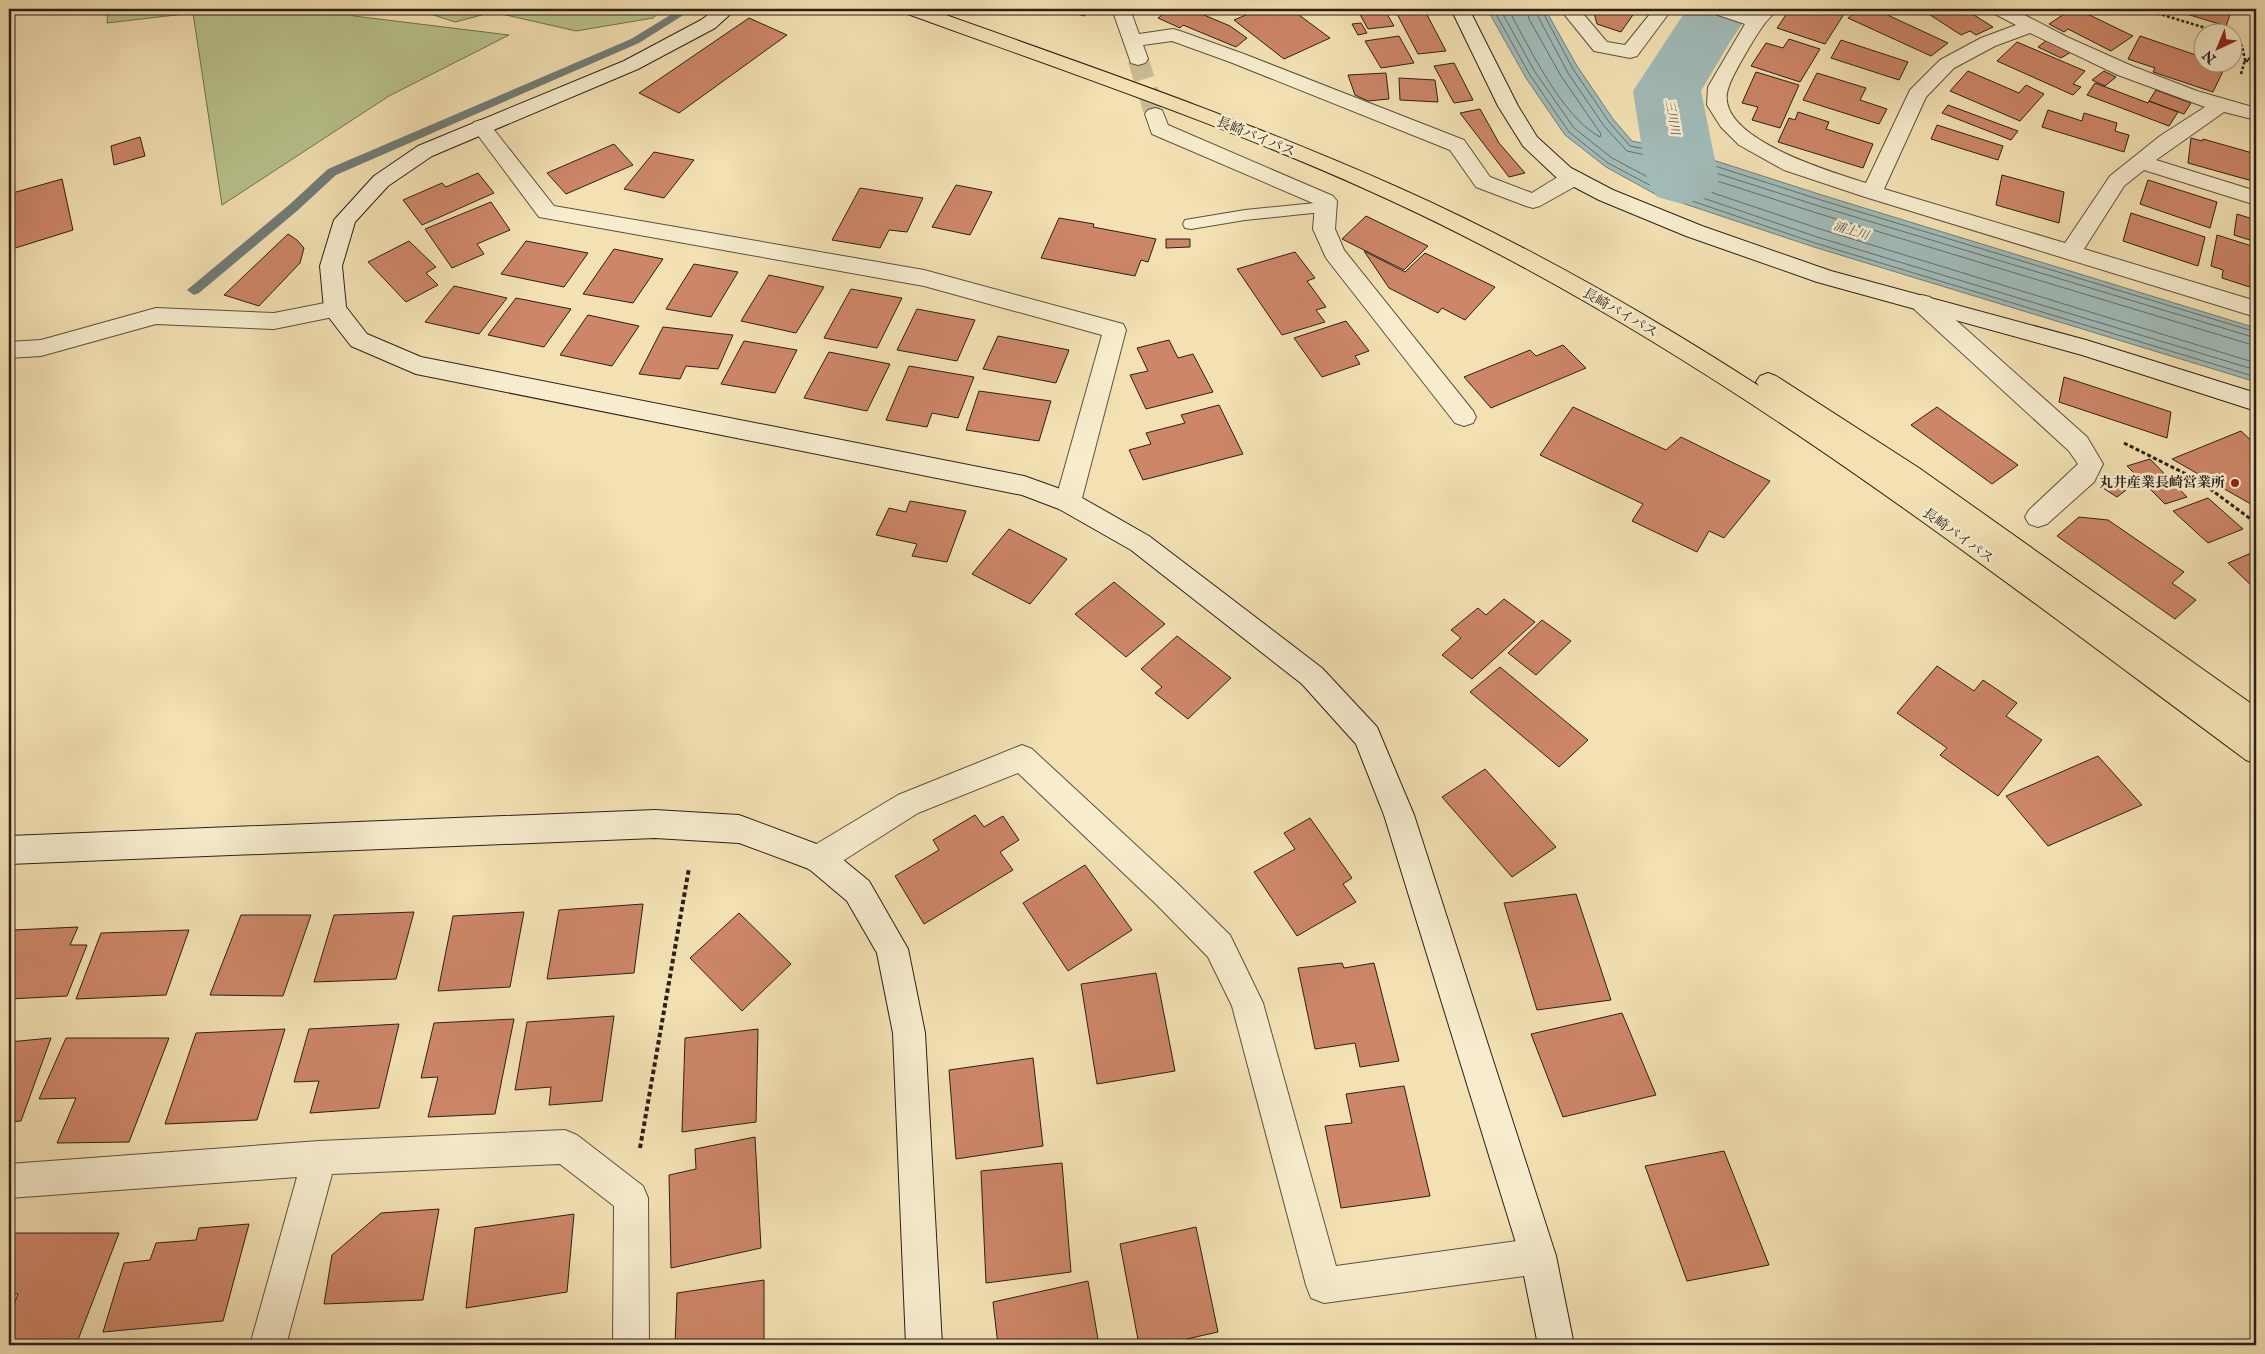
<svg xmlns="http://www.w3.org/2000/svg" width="2265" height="1354" font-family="'IM FELL English','Noto Serif JP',serif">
<rect width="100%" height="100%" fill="#f3e1b3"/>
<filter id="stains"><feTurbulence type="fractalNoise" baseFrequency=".004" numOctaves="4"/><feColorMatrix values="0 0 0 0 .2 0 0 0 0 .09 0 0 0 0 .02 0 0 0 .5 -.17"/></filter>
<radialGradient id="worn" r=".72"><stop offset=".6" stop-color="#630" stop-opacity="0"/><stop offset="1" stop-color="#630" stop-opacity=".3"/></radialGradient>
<!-- green -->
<path fill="#b9c38e" stroke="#727154" d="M108 9H343L354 16 509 35 389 96 222 205 193 13 107 23Z
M415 9H664L653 18 576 31 493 12 455 22Z"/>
<!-- water -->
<path fill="#a1bbb8" stroke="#717d79" d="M1487 9H1545L1577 66 1613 119 1632 141 1691 153 1825 196 2256 328V382L1814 247 1655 194 1606 167 1565 135 1526 78Z"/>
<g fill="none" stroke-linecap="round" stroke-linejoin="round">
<!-- shore -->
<path stroke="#666d69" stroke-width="1" d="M1493 9 1530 75 1569 132 1608 163 1657 189 1815 243 2256 377
M1500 9 1535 72 1574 128 1612 158 1659 183 1817 237 2256 370
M1508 9C1530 48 1561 116 1600 137L1601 134 1561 76 1529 19 1527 9
M1534 9 1568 73 1604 126 1627 151 1688 164 1822 207 2256 338
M1541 9 1573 69 1609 122 1630 146 1690 158 1824 201 2256 332
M2256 346 1820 214 1686 171 1646 165 1647 168 1663 176 1820 229 2256 363"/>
<!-- stream -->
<path fill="#717d79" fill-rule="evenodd" d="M680 9H693L639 43 336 175 297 211 199 293 194 295 187 290 289 205 328 169 631 39Z"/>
<!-- river -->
<path fill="#a1bbb8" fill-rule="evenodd" d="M1687 9H1752L1730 42 1701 91 1719 180 1709 197 1683 204 1657 197 1647 180 1633 91Z"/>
</g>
<!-- building -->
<path fill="#cd8668" stroke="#2a1f1a" d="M1062 9H1092L1084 16Z
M1170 9H1190L1230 26 1247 38 1236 47 1183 25 1180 28 1158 18Z
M1260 9H1291L1330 38 1284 59 1234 20Z
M1357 9H1384L1394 26 1368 29Z
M1424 9 1446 51 1418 54 1395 10Z
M1593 9H1637L1621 32 1597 24Z
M1790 9H1828L1844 14 1825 44 1777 28Z
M1859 9H1882L1879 11 1948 43 1931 56 1848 18Z
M1921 9H1977L1982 12 1974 15 1993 27 1976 35 1970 31 1961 35Z
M2072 9H2077L2133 36 2111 51 2068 29 2064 32 2049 24Z
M2170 9H2232L2226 26Z
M749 18 787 35 679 113 639 93Z
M1361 23 1367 33 1358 35 1352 24Z
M1399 36 1414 63 1381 68 1365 41Z
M2140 36 2202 57V62L2226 65 2213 92 2153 72 2155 68 2128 59Z
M1789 39 1820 49 1800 82 1751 66 1766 43 1783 48Z
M1841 40 1908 62 1899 80 1831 58Z
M2047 40 2071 52 2061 58 2038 47Z
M2017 42 2085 71 2073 84 2081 87 2073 95 1997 61Z
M1454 63 1473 100 1454 103 1434 66Z
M1968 71 2019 93 2026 85 2044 94 2020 121 1950 91Z
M2104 71 2116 77 2105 86 2092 80Z
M1756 72 1799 85 1780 128 1752 120 1758 107 1742 103Z
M1386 73 1389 99 1368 101 1355 95 1348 75Z
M1817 73 1866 88 1860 100 1887 109 1879 124 1803 100Z
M1399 78 1435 80 1438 102 1400 100Z
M2095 83 2148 103 2149 101 2178 112 2169 126 2087 95Z
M2156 90 2191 103 2184 114 2149 101Z
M1948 105 2018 131 2011 140 1942 113Z
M1480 109 1499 143 1525 173 1509 177 1460 113Z
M2048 110 2082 121 2084 113 2117 123 2115 131 2129 135 2124 152 2042 127Z
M1798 112 1829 122 1826 129 1873 144 1863 168 1778 142 1789 118 1795 120Z
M1937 125 2003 146 1998 160 1931 139Z
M140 137 145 156 114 165 111 146Z
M2191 138 2202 141 2203 139 2256 154V182L2188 163Z
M614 144 633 165 566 194 547 173Z
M654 152 694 160 664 198 624 189Z
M478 173 494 193 422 225 403 200 442 183 446 187Z
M2002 175 2064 192 2059 223 1996 205Z
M62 179 73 230 9 250V194Z
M2148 180 2217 202 2210 228 2140 204Z
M956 185 992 192 970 235 932 227Z
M860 188 923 198 907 232 889 230 880 248 832 240Z
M491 202 510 230 477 244 484 254 452 268 425 229Z
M2131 213 2205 237 2198 266 2123 241Z
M2237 214 2256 220V242L2234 235Z
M1366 216 1428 246 1404 270 1342 239Z
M1059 218 1094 224 1093 227 1156 239 1148 262 1141 260 1135 276 1041 258Z
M288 234 297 240 304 248 300 263 259 306 224 295Z
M2217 235 2255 247 2253 259 2256 260V289L2222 278 2223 270 2211 266Z
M1166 239H1190V247L1166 248Z
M409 241 436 267 426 273 438 285 406 302 368 262Z
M526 241 588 253 564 287 501 274Z
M614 249 663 259 633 303 583 294Z
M1364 251 1405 272 1425 253 1495 287 1465 320 1442 308 1438 313 1389 288Z
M1295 252 1315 278 1307 281 1326 307 1316 310 1325 322 1282 335 1237 269Z
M694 264 738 272 711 317 666 309Z
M769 275 824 287 796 333 741 321Z
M454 286 507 298 479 334 425 322Z
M851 289 902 298 877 348 824 338Z
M516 298 571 309 544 347 488 335Z
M917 309 975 320 957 361 897 350Z
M588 315 639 326 612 366 560 355Z
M1346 321 1369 351 1355 356 1360 364 1322 377 1294 338Z
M663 327 733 335 718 369 686 366 680 379 639 374Z
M998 336 1069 350 1056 383 983 369Z
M1169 340 1178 358 1193 354 1213 392 1146 409 1130 375 1148 371 1137 348Z
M744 341 797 350 775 393 721 384Z
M1563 345 1586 368 1491 408 1464 377 1530 350 1536 356Z
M829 352 890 364 867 411 804 398Z
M909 366 974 377 958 418 932 413 927 427 886 420Z
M2064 377 2171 412 2167 438 2059 402Z
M979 391 1051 401 1039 441 966 430Z
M1219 405 1243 454 1143 480 1129 450 1151 444 1146 433 1185 423 1181 415Z
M1573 407 1666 450 1681 437 1770 481 1724 538 1709 531 1697 552 1632 521 1643 504 1540 455Z
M1937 407 2018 465 1992 484 1911 425Z
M2241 431 2256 445V507L2172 459Z
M2150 459 2187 497 2165 504 2127 466Z
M2120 474 2134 484 2117 497 2103 488Z
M2208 498 2243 529 2208 543 2173 511Z
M910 501 966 511 947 562 912 556 917 544 876 535 889 508 906 512Z
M2079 517 2108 520 2184 572 2172 583 2196 600 2175 619 2057 536Z
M1009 529 1067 559 1030 604 972 574Z
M2256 551V590L2228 563Z
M1114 582 1165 624 1126 657 1075 614Z
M1504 599 1535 622 1472 679 1442 655 1461 638 1451 630 1478 608 1486 615Z
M1542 620 1571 641 1536 675 1508 653Z
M1177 636 1231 678 1188 719 1155 693 1162 687 1141 669Z
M1937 666 1974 691 1983 680 2017 703 2006 716 2042 740 1998 796 1940 755 1947 748 1897 713Z
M1500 667 1588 740 1559 767 1470 692Z
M2098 756 2142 805 2048 846 2006 796Z
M1485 769 1556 847 1512 877 1442 797Z
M975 815 984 827 1003 816 1019 840 1000 852 1013 870 924 924 895 876 939 850 933 840Z
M1310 818 1352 878 1343 884 1356 902 1297 936 1254 872 1295 849 1284 833Z
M1085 865 1132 930 1068 971 1023 903Z
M1576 894 1611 1000 1537 1010 1504 903Z
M643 904 634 973 547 979 559 910Z
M414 912 396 979 314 982 334 915Z
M524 912 510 987 438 991 453 916Z
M739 913 791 964 742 1011 690 958Z
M241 915H311L283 996 210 995Z
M78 927 70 945H87L67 996 9 999V943L14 930Z
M189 930 166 995 76 999 101 933Z
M1342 963 1344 968 1374 963 1399 1061 1360 1067 1355 1043 1315 1049 1298 968Z
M1156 973 1175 1071 1097 1084 1081 984Z
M1622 1013 1656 1095 1563 1117 1531 1034Z
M614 1016 602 1101 549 1105 551 1087 515 1090 527 1022Z
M514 1019 495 1114 428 1117 438 1077 421 1078 434 1023Z
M399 1024 379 1108 310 1113 319 1081 294 1082 309 1029Z
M285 1029 257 1120 165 1124 196 1033Z
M758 1029 756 1122 682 1132 685 1038Z
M51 1038 21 1121 9 1122V1042Z
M66 1038H169L129 1142 57 1143 76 1098 39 1099Z
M1033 1058 1043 1146 956 1159 949 1070Z
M1404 1086 1430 1196 1341 1208 1325 1126 1352 1123 1346 1094Z
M755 1137 761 1248 671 1268 669 1175 696 1169 695 1149Z
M1724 1151 1769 1265 1687 1281 1645 1166Z
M1062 1163 1071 1272 986 1283 981 1171Z
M439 1209 423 1300 324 1304 332 1255 381 1213Z
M574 1214 567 1292 466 1308 475 1228Z
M249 1224 223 1321 103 1332 124 1263 150 1260 156 1243 196 1240 199 1228Z
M1196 1227 1218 1332 1160 1345H1139L1120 1244Z
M12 1233H119L76 1345H9V1317L18 1294H9V1241Z
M764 1280V1345H675L677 1293Z
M1088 1281 1099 1345H998L993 1302Z"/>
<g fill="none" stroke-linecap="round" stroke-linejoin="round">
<!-- street-tunnel -->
<path stroke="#cbba94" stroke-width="21" stroke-dasharray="21 11" stroke-linecap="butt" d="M1138 59 1155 114"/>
<defs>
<path id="lane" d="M1326 202 1331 203 1334 207 1331 211 1245 220 1191 229 1185 228 1183 224 1185 220 1245 210Z"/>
<path id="street" d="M1112 9H1130L1139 34 1173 29 1180 31 1244 54 1464 140 1490 177 1532 193C1546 185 1565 169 1581 173L1584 178 1581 183 1540 206 1533 208 1526 206 1476 187 1450 150 1230 62 1172 41 1143 45 1148 59 1145 63 1138 65 1131 63Z
M1560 9H1579L1607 42 1625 45 1654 9H1672L1637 56 1630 58 1594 51Z
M1710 9H1736L1753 15 1758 9H1777C1774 14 1769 18 1765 23 1756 35 1734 72 1729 86 1708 137 1833 172 1866 183L1910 90 1940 60 1981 38 2016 25 1993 13 1991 9H2013L2067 37 2132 66 2197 91 2256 108V120L2224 112 2156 160 2256 191V205L2144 170 2124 186 2084 249 2256 301V317L1865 197 1784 170 1739 145 1721 127 1707 105 1708 87 1745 24 1712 13ZM2030 33 2118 75 2205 107 2160 136 2110 176 2065 243 1884 189 1926 97 1954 68 1995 46Z
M1155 108 1162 110 1168 125 1333 196 1337 201 1335 229 1344 250 1473 411 1476 417 1473 423 1464 426 1455 423 1326 258 1313 229 1315 204 1152 134 1145 114 1148 110Z
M481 120 488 122 554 206 924 270 1123 324 1126 330 1081 502 1077 509 1068 512 1059 509 1055 502 1102 335 924 286 539 217 471 126 474 122Z
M1922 295 1930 297 2087 437 2103 464 2094 482 2047 524 2038 527 2029 524 2025 517 2029 510 2078 464 2069 451 1914 309 1911 303 1914 297Z
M335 301 343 303 346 309 343 315 274 329 156 324 41 356 9 358V342L41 340 156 308 274 313Z
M1022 745 1032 749 1179 885 1230 935 1263 1003 1336 1266 1538 1238 1550 1244 1556 1256 1550 1268 1538 1274 1324 1303 1311 1298 1306 1285 1232 1006 1208 957 1157 905 1018 773 918 813 830 869 819 873 808 869 804 859 808 849 898 795Z
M565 1130 577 1135 643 1186 648 1198 649 1345H613L614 1206 560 1164 332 1174 286 1345H250L297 1177 9 1198V1164L319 1141Z"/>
<path id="secondary" d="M716 9H736L715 28 638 69 432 156 388 186 355 222 342 266 346 307 367 334 421 357 1024 476 1077 495 1149 536 1322 668 1377 727 1414 815 1556 1256 1574 1345H1538L1520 1256 1384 815 1356 744 1302 684 1131 550 1059 509 1022 495 416 374 351 346 327 315 324 309 320 266 334 220 374 176 418 146 624 61 701 20Z
M1451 9H1469L1518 106 1537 137 1571 168 1613 190 1702 226 1831 271 2086 340 2256 393V411L2082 355 1817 282 1686 236 1599 200 1557 178 1523 146 1498 106Z
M655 810 739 815 830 849 869 881 908 949 925 1033 942 1345H906L893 1033 877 953 847 901 809 869 739 843 655 838 9 864V836Z"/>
<path id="highway" d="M903 9H929C1086 65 1244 119 1397 187 1523 243 1643 311 1759 386L1756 382 1760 376 1768 373 1776 376 1919 468 2256 707V764L2246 760C1993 573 1742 376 1460 234 1282 144 1092 81 905 13Z"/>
</defs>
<!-- lane casing -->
<use href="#lane" stroke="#5c5040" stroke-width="2"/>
<!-- street casing -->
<use href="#street" stroke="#5c5040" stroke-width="2"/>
<!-- secondary casing -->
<use href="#secondary" stroke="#2a1f1a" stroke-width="2"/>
<!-- highway casing -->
<use href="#highway" stroke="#2a1f1a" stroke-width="2"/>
<!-- path-far2 -->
<path stroke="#2a1f1a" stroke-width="2.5" stroke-dasharray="3 2" stroke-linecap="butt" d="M2143 9 2219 32
M2250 9 2256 22
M2232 38 2242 46 2245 60 2255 57 2256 53
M2241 74 2245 60 2256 65"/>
<!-- path-far1 -->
<path stroke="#2a1f1a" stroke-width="3" stroke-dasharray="4 2.5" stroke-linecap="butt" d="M2124 443 2198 480 2256 523"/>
<!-- path -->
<path stroke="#2a1f1a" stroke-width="4" stroke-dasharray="4.5 3" stroke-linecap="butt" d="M640 1148 689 868"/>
<!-- lane -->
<use href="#lane" fill="#f7ecce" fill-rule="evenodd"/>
<!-- street -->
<use href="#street" fill="#f7ecce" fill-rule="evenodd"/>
<!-- secondary -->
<use href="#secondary" fill="#f7ecce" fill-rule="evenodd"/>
<!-- highway -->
<use href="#highway" fill="#f3e1b3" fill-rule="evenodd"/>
</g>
<!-- markers -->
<circle fill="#8f2418" stroke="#f7ecce" stroke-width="2" cx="2235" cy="483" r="5"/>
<g text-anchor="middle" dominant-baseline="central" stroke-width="5" stroke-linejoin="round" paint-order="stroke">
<!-- far-water labels -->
<g font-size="12" font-style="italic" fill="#4e4e49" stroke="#f7ecce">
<text transform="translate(1672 117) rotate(80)">三川川</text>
<text transform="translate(1851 231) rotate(17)">浦上川</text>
</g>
<!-- street labels -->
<g font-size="14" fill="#2a1f1a" stroke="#f7ecce">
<text transform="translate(1256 137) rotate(22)">長崎バイパス</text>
<text transform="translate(1620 313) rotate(30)">長崎バイパス</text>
<text transform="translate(1958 536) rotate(36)">長崎バイパス</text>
</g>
<!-- poi labels -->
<g font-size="14" font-weight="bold" fill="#2a1f1a" stroke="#f7ecce" text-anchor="end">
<text x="2225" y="483">丸井産業長崎営業所</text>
</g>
</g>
<!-- margin -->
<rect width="2265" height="1354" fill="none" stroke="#f3e1b3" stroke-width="30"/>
<rect x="10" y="10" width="2245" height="1334" fill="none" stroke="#2a1f1a" stroke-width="2.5"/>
<rect x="15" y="15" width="2235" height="1324" fill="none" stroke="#2a1f1a"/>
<!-- north arrow -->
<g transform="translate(2218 48) rotate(224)"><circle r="24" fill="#f7ecce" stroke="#a59a86"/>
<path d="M0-4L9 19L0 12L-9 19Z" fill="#8f2418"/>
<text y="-8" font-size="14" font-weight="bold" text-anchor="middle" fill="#2a1f1a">N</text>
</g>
<rect width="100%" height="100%" filter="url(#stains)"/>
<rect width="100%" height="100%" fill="url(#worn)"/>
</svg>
